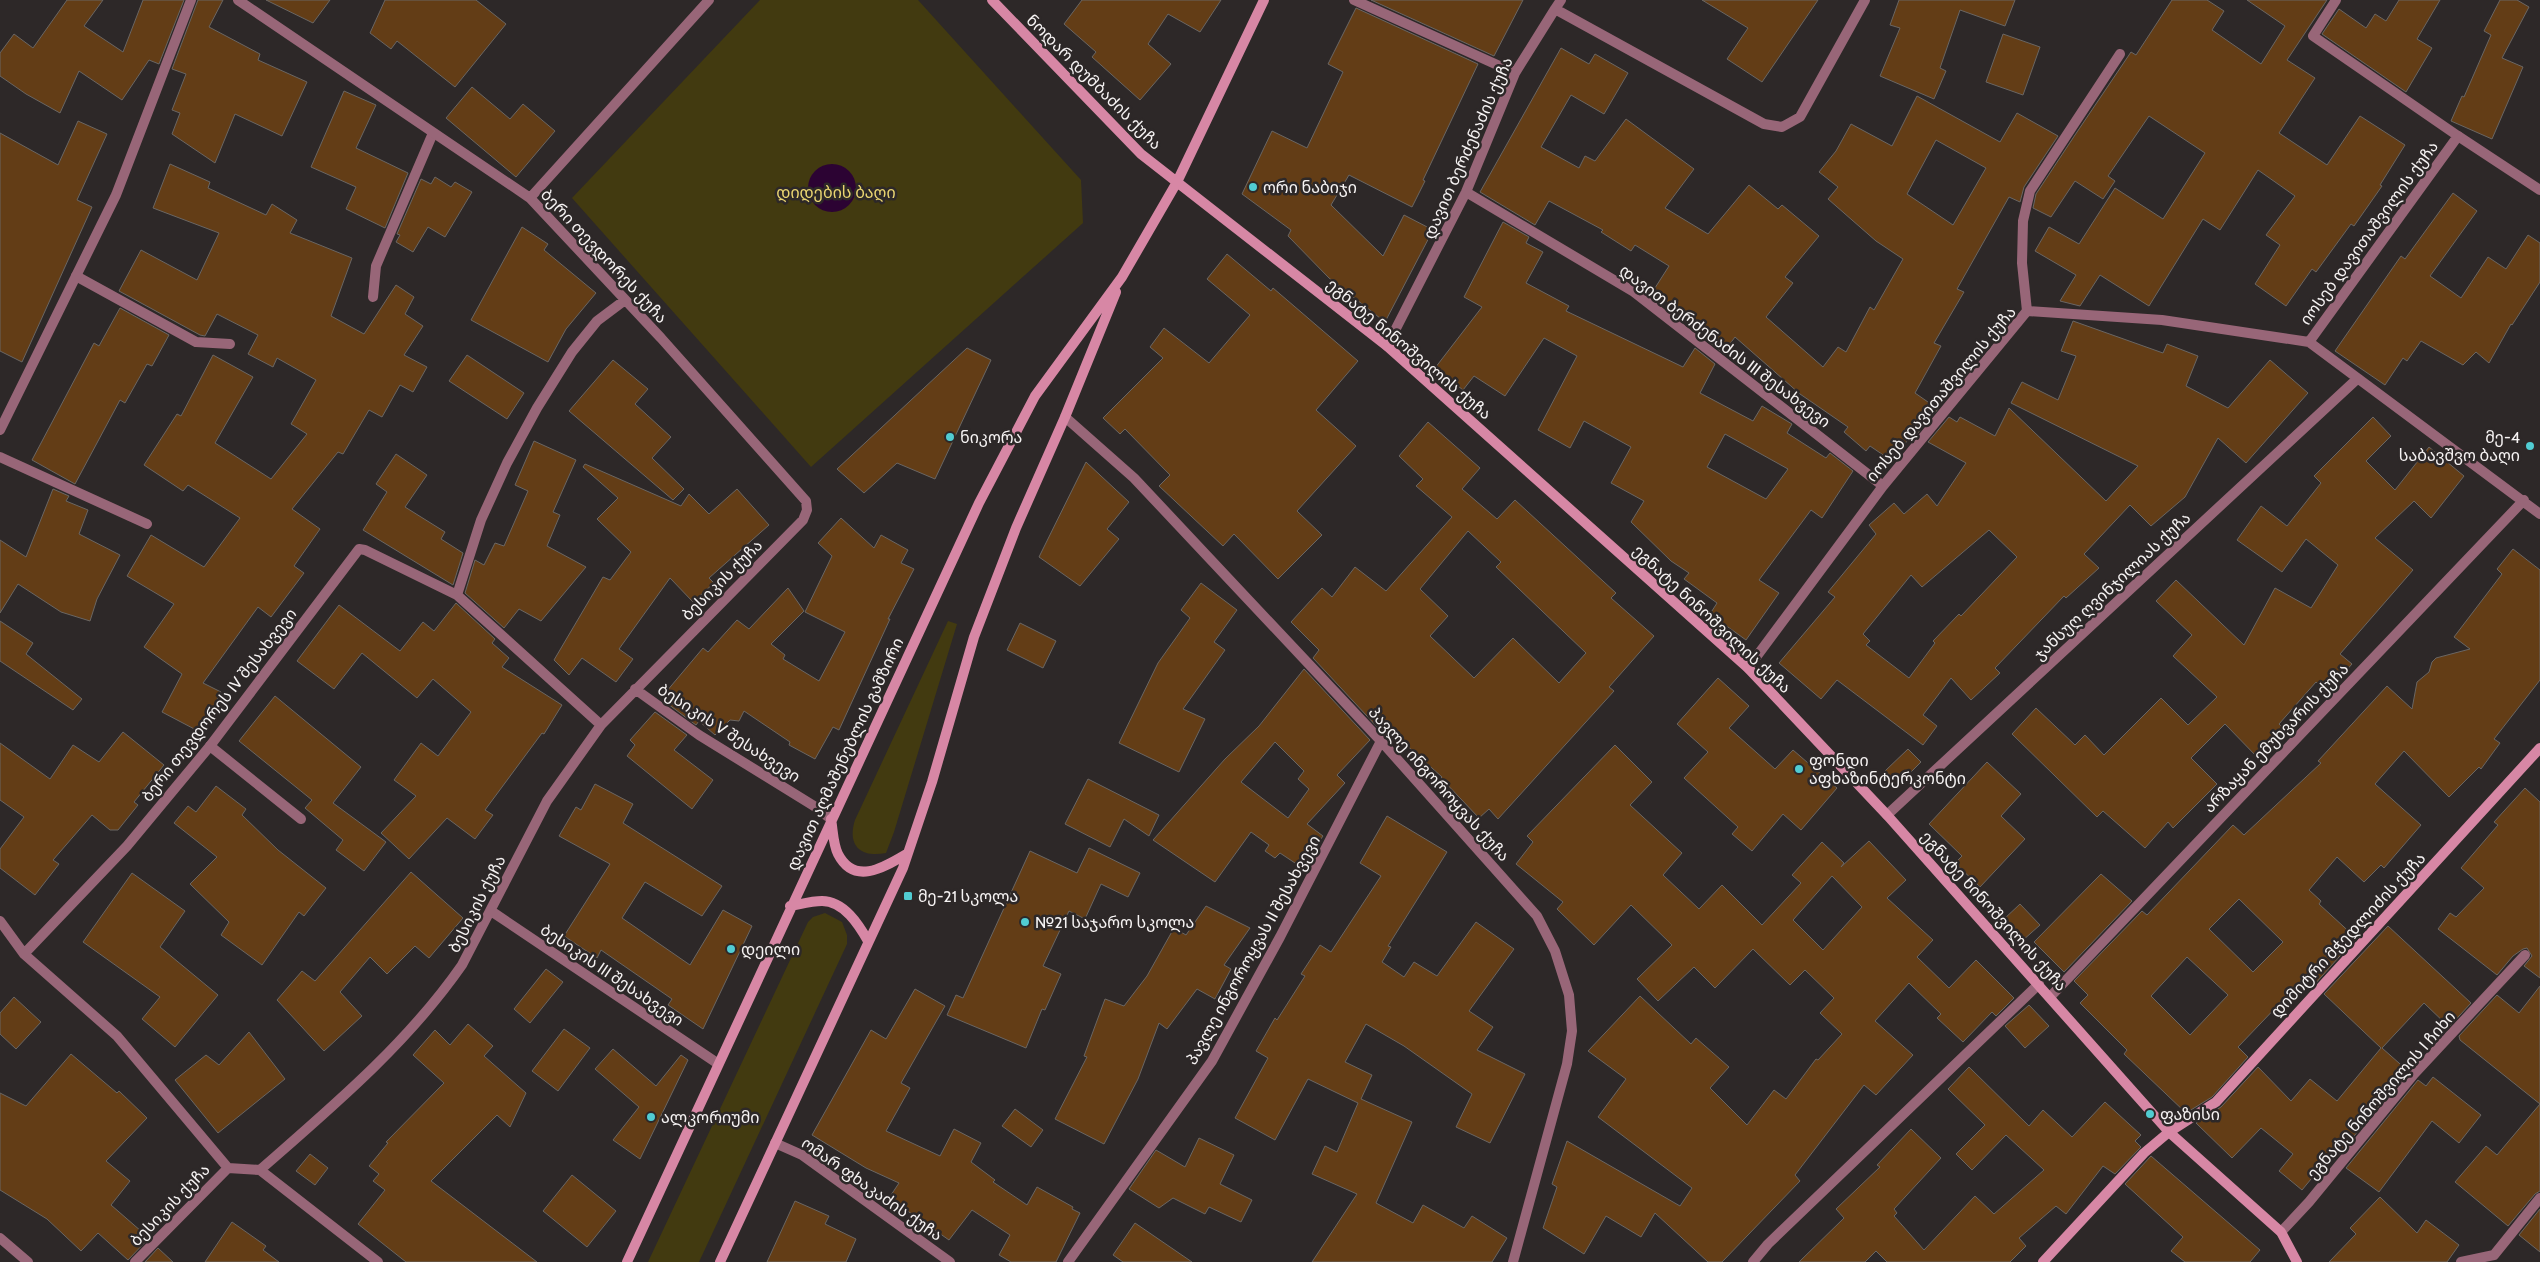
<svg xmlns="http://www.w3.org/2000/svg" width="2540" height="1262" font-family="Cabin,'Noto Sans Georgian',sans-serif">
<rect width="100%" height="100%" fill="#2d2828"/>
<!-- green -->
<path fill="#423a10" d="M760 0H918L1081 180 1083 223 811 467 572 198Z
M948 621 957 624 894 832 886 853C860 858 847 845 855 820Z
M825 913 842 922 847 935V944L699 1262H648L808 922 813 917Z"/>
<!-- water -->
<path fill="#2c0333" d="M808 188a24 24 0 1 1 48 0a24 24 0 1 1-48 0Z"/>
<!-- building -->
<path fill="#633d16" stroke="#6a6663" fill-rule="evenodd" d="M67 0H103L84 26 123 52 143 0H184L159 64 149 60 122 100 79 71 60 113 26 94 0 76V53L14 34 33 48Z
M198 0H223L209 27 260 54 258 60 307 82 282 136 235 114 215 163 172 134 180 113 172 110 186 74 172 69Z
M266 0H330L313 23Z
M385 0H476L506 24 455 87 397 41 391 49 370 33Z
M1082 0H1221L1200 32 1168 14 1148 44 1171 64 1140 100 1092 57 1096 52 1064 24Z
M1371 0H1523L1494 56Z
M1702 0H1818L1762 82 1727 59 1748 28Z
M1899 0H2015L2005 26 1960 10 1940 68 1946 71 1934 99 1880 76 1900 28 1890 25Z
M2172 0H2207L2224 11 2212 30 2261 64 2285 26 2247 0H2327L2287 60 2315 78 2279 133 2327 165 2360 116 2405 145 2380 185 2382 186 2354 226 2351 224 2316 272 2312 269 2286 306 2255 284 2280 245 2266 235 2295 196 2258 170 2220 230 2203 219 2149 306 2100 275 2080 306 2060 301 2076 275 2035 251 2049 227 2079 244 2115 188 2163 219 2205 153 2149 116 2108 176 2115 181 2103 199 2075 181 2051 217 2033 208 2036 194 2075 135 2131 52 2136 55Z
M2399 0H2440L2417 39 2432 48 2406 92 2322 34 2339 9 2366 28 2375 14 2386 21Z
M2500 0H2517L2529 7 2502 58 2523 67 2492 139 2451 121 2462 96 2464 97 2491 35 2484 31Z
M1356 8 1478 64 1423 180 1425 181 1412 207 1349 175 1331 205 1383 256 1404 215 1433 230 1385 322 1329 278 1288 236 1291 230 1242 194 1272 131 1307 148 1343 72 1328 64Z
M2003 34 2040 47 2023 95 1986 82Z
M1561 48 1589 64 1595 54 1628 73 1604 114 1571 95 1541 147 1579 168 1585 156 1595 161 1626 119 1694 169 1665 208 1708 234 1749 185 1778 209 1782 205 1819 236 1785 277 1793 283 1766 317 1823 367 1838 347 1846 352 1870 307 1874 310 1903 259 1876 241 1828 199 1838 187 1819 172 1836 151 1851 124 1892 146 1917 96 2000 142 2017 113 2058 136 2024 187 2020 202 2009 197 1957 289 1964 292 1934 343 1941 346 1915 393 1938 409 1916 435 1913 433 1892 461 1870 446 1866 451 1844 432 1848 427 1800 394 1735 337 1723 353 1703 337 1706 332 1653 291 1669 266 1635 245 1631 251 1601 232 1603 230 1549 201 1535 225 1480 192ZM1936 140 1986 168 1953 225 1907 194Z
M472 87 510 119 523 104 555 131 516 177 446 118Z
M344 91 376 105 356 148 408 173 385 228 346 209 356 187 311 167Z
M78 121 107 134 77 200 92 207 22 362 0 351V133L58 165Z
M170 164 210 182 208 188 266 215 272 204 297 220 290 233 352 258 331 316 364 334 396 285 414 297 405 314 423 326 404 355 427 367 413 392 400 385 382 417 369 410 343 454 338 452 292 509 320 529 294 566 304 573 271 617 258 607 203 683 221 692 200 732 162 712 182 674 144 647 174 604 127 576 151 535 204 567 240 518 188 485 183 491 144 465 177 414 181 416 213 355 253 377 215 443 271 479 307 434 291 424 316 380 277 358 273 367 248 354 258 335 217 314 205 336 200 335 119 291 141 250 197 280 219 233 153 208Z
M435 177 451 187 455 182 472 192 445 237 428 227 413 252 396 242 400 235 397 234 421 179 431 184Z
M2453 193 2477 211 2430 276 2461 298 2488 257 2506 269 2528 235 2540 243V282L2512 325 2511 324 2489 363 2476 352 2463 365 2421 341 2407 361 2403 358 2385 385 2335 351 2401 256 2405 259Z
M1503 222 1529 237 1526 243 1543 252 1526 283 1569 306 1566 311 1683 367 1695 348 1715 364 1700 393 1753 421 1762 406 1792 424 1787 433 1826 458 1830 453 1853 471 1822 518 1811 510 1759 580 1779 593 1746 640 1710 614 1717 603 1684 579 1689 573 1671 561 1631 522 1644 501 1611 483 1631 447 1584 421 1570 448 1538 430 1577 356 1544 338 1505 396 1474 376 1463 390 1435 368 1482 307 1464 297ZM1725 434 1788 469 1766 499 1707 467Z
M522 227 548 244 544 250 596 293 566 329 548 362 471 320Z
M1227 254 1271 291 1273 288 1358 361 1316 410 1356 446 1297 511 1322 535 1278 579 1234 534 1223 546 1159 486 1170 475 1125 429 1120 434 1103 418 1163 358 1150 347 1164 328 1209 363 1250 315 1207 279Z
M120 308 169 335 152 366 147 364 125 403 120 400 75 484 32 460 94 343 99 346Z
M2073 321 2163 353 2167 344 2198 356 2186 386 2228 408 2270 360 2308 393 2246 463 2218 438 2185 497 2151 526 2130 505 2084 554 2099 568 2066 598 2064 596 1995 668 2000 673 1971 700 1951 678 1923 715 1937 726 1923 745 1837 680 1821 699 1779 663 1835 597 1828 592 1876 534 1869 525 1894 503 1904 514 1927 494 1937 506 1966 463 1928 442 1949 417 1957 422 1960 417 1995 436 2009 408 2106 501 2138 466 2011 403 2022 382 2058 400 2076 356 2061 351ZM1989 530 2017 557 1961 616 1959 614 1933 641 1935 643 1909 678 1866 645 1870 641 1863 634 1911 575 1922 587Z
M967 348 991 360 935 479 897 463 864 493 837 469Z
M467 355 524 393 507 419 449 381Z
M613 360 648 389 635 404 671 437 652 458 684 489 673 500 569 411Z
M2373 417 2391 436 2366 461 2395 490 2429 447 2464 476 2431 518 2414 501 2375 538 2413 570 2340 654 2352 664 2327 692 2316 682 2279 724 2287 732 2259 759 2225 724 2191 758 2217 784 2173 828 2168 822 2145 848 2103 811 2097 817 2012 734 2036 708 2075 745 2085 735 2104 755 2161 698 2188 725 2217 697 2173 656 2192 635 2156 601 2176 580 2244 645 2275 588 2311 608 2338 565 2306 539 2282 572 2237 540 2261 506 2287 526 2321 483 2314 476Z
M1428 422 1480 468 1462 489 1497 519 1515 500 1616 593 1611 598 1654 636 1609 687 1614 691 1498 819 1489 809 1479 818 1441 778 1442 777 1384 725 1380 730 1313 658 1319 650 1291 622 1322 588 1332 597 1355 567 1386 591 1452 517 1416 486 1423 479 1399 456ZM1468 531 1501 562 1496 567 1586 653 1559 683 1513 638 1474 678 1430 636 1448 616 1420 589Z
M534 441 576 460 553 512 560 515 547 546 586 567 541 621 519 609 504 628 465 593 475 560 484 565 495 543 504 546 528 491 515 485Z
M396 454 427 475 405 507 445 532 441 539 463 553 453 585 363 530 387 492 376 484Z
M1086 462 1129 502 1107 529 1119 539 1080 586 1039 557Z
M585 464 681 506 689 494 709 514 737 489 769 525 709 578 714 583 693 602 670 578 619 649 633 659 616 682 582 658 569 675 554 660 603 577 610 580 631 552 597 519 618 498 583 467Z
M53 489 69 496 66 501 88 510 79 534 120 555 97 599 90 621 61 612 18 584 0 613V540L26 557Z
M841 518 874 548 881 535 908 550 901 563 914 569 888 619H890L839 730 833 727 815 759 789 745 790 742 744 711 739 721 730 720 715 735 699 721 696 725 664 701 669 695 666 692 703 648 708 652 737 620 749 629 788 588 804 611 771 644 785 655 783 659 819 681 845 632 805 612 832 556 818 543Z
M2513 549 2540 570V680L2494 739 2500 743 2481 769 2479 767 2449 797 2404 751 2375 784 2421 825 2384 868 2381 865 2364 882 2337 857 2309 890 2321 901 2319 904 2356 938 2314 985 2305 977 2238 1047 2248 1057 2212 1097 2186 1113 2124 1054 2127 1050 2080 1003 2088 995 2074 981 2142 911 2147 915 2233 825 2244 835 2321 763 2318 761 2387 686 2412 709 2417 682 2429 672 2432 662 2436 658 2470 649 2454 637 2502 574 2497 569ZM2239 899 2283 942 2253 972 2209 929ZM2187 957 2228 995 2190 1035 2151 996Z
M1201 583 1237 610 1214 642 1225 650 1183 709 1205 719 1179 772 1119 743 1158 663 1190 618 1181 610Z
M456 603 495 639 492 643 509 658 502 667 562 705 544 734 542 733 485 810 493 815 475 839 447 818 409 859 381 833 416 796 394 780 421 743 438 756 471 712 433 679 417 698 362 653 334 689 297 661 339 605 400 651 423 622 434 631Z
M0 621 33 643 26 654 82 699 73 710 0 661Z
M1020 623 1056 641 1043 668 1007 650Z
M1304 669 1370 740 1337 775 1345 783 1307 824 1323 836 1301 867 1280 853 1275 858 1265 851 1269 845 1251 832 1215 882 1153 840 1225 759 1259 726ZM1275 742 1304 771 1298 779 1309 789 1288 818 1241 782Z
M1718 678 1749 706 1729 728 1775 769 1793 750 1837 788 1801 830 1783 814 1752 851 1732 834 1738 827 1684 778 1708 752 1677 724Z
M275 696 361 767 333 803 386 842 364 871 336 850 343 840 305 808 312 800 239 741Z
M655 712 687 735 674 750 713 780 692 809 627 756 635 745 630 740Z
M123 732 164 765 134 802 138 805 118 830H110L92 815 53 860 59 864 35 895 0 868V849L24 817 0 800V743L50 779 73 745 99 762Z
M1615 745 1652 782 1630 805 1682 853 1663 875 1699 909 1722 885 1762 925 1801 883 1792 875 1822 842 1844 863 1841 867 1869 841 1906 880 1887 898 1933 940 1917 957 1949 988 1976 960 2014 998 1996 1016 1992 1012 1963 1042 1937 1018 1941 1014 1909 983 1875 1021 1913 1055 1876 1095 1864 1085 1795 1175 1800 1181 1722 1262H1708L1655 1213 1641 1237 1606 1216 1584 1254 1543 1228 1557 1187 1552 1184 1567 1141 1680 1206 1692 1188 1598 1117 1626 1079 1588 1051 1640 996 1691 1044 1696 1038 1729 1067 1710 1088 1747 1125 1774 1090 1786 1099 1816 1059 1818 1060 1842 1034 1820 1013 1834 998 1805 970 1790 985 1753 949 1715 988 1694 967 1658 1001 1637 979 1672 945 1631 905 1594 945 1557 909 1563 902 1516 864 1533 842 1527 836ZM1832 876 1862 907 1823 950 1793 920Z
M1908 749 1921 762 1899 784 1885 771Z
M1987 762 2021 794 2001 816 2025 839 1980 887 1955 863 1962 856 1929 824Z
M1088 779 1159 815 1149 836 1124 819 1110 847 1065 824Z
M595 784 633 804 623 823 722 886 702 916 645 882 622 918 690 965 723 910 752 926 703 1029 668 1005 672 999 601 950 597 958 564 936 610 864 559 836 576 807 581 810Z
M216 786 246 809 242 815 278 850 326 888 304 916 299 912 262 965 221 935 229 922 190 884 217 857 174 823 188 806 196 812Z
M2525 788 2540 802V978L2524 966 2532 956 2527 948 2523 949 2513 956 2497 975 2438 929 2450 913 2456 917 2484 888 2461 868 2498 825 2494 822Z
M1387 816 1447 852 1388 946 1391 947 1382 962 1404 977 1414 962 1437 976 1476 922 1514 949 1469 1011 1493 1027 1477 1050 1525 1074 1490 1143 1456 1127 1472 1094 1404 1046 1366 1024 1345 1062 1372 1075 1361 1099 1412 1122 1376 1203 1413 1223 1423 1205 1464 1228 1472 1216 1507 1238 1492 1262H1312L1357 1194 1312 1174 1325 1146 1337 1152 1358 1103 1308 1079 1275 1140 1235 1118 1268 1058 1256 1051 1275 1018 1277 1020 1305 976 1301 974 1320 945 1331 952 1381 876 1360 863Z
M1089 848 1140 873 1128 897 1101 884 1085 919 1069 911 1043 966 1061 974 1045 1010 1042 1009 1026 1048 947 1015 956 995 963 998 1030 851 1077 873Z
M411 872 463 918 429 958 415 946 387 974 370 957 340 992 362 1016 324 1051 277 1000 302 971 315 981Z
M132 873 185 911 160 947 218 995 175 1047 142 1019 160 997 83 942Z
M2101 874 2132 901 2064 972 2034 942Z
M2020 904 2040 925 2022 941 2003 920Z
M1206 906 1250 928 1224 965 1231 969 1215 999 1197 989 1167 1029 1159 1023 1138 1079 1104 1144 1055 1119 1087 1057 1084 1056 1105 999 1124 1006 1147 976 1174 928 1186 935Z
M2388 926 2471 1003 2449 1027 2424 1003 2382 1048 2408 1071 2335 1159 2330 1156 2302 1190 2279 1171 2293 1154 2261 1128 2232 1158 2196 1123 2221 1107 2258 1067 2291 1101 2310 1079 2337 1101 2381 1048 2324 994Z
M546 969 563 982 530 1023 514 1009Z
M2540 986V1191L2535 1194 2508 1226 2455 1182 2486 1146 2497 1155 2540 1104 2460 1040 2459 1036 2497 995 2519 1013Z
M915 989 945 1006 901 1083 910 1088 886 1131 940 1156 954 1129 981 1143 971 1162 995 1180 993 1182 1027 1205 1037 1187 1073 1207 1072 1209 1080 1213 1056 1262H1011L999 1255 1010 1235 972 1210 949 1240 889 1198 899 1183 866 1168 812 1135 871 1030 886 1039Z
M14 997 41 1022 16 1049 0 1034V1013Z
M2029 1005 2049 1026 2025 1048 2005 1026Z
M468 1024 493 1046 484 1056 526 1093 510 1127 497 1115 431 1181 537 1262H406L358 1224 385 1190 373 1181 379 1174 369 1166 388 1143 386 1142 444 1083 413 1055 435 1030 450 1045Z
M564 1029 590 1048 558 1091 532 1071Z
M249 1032 285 1079 218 1133 175 1080 206 1055 219 1065Z
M613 1049 656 1086 681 1055 688 1060 640 1159 613 1140 639 1107 595 1069Z
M71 1054 117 1093 119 1091 147 1118 106 1161 130 1181 111 1205 149 1238 128 1260 98 1233 81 1251 47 1219 0 1190V1093L26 1106Z
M1969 1067 2029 1126 2043 1110 2072 1137 2105 1102 2141 1135 2135 1141 2141 1147 2115 1174 2103 1166 2066 1214 2056 1206 2019 1238 2026 1246 2010 1262H1887L1876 1251 1865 1262H1799L1844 1218 1836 1209 1880 1167 1877 1165 1911 1129 1941 1158 1894 1209 1897 1213 1894 1216 1924 1250 1975 1196 1994 1214 2044 1170 2006 1135 1972 1170 1956 1154 1985 1125 1948 1089Z
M2433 1077 2481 1115 2459 1143 2432 1121 2379 1192 2346 1168 2418 1080 2426 1086Z
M1015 1109 1043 1130 1031 1147 1002 1126Z
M1199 1138 1234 1155 1220 1184 1252 1200 1241 1222 1209 1207 1205 1214 1173 1198 1159 1208 1129 1189 1156 1150 1185 1167Z
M310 1154 328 1168 315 1185 296 1171Z
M2151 1156 2260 1250 2250 1262H2185L2171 1251 2183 1237 2125 1184Z
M572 1175 616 1211 587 1247 543 1211Z
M2380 1197 2417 1233 2426 1220 2459 1245 2447 1262H2329L2356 1234 2350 1228Z
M795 1201 829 1216 825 1224 856 1239 846 1262H767Z
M2540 1209V1252L2519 1235Z
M232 1222 266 1246 263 1250 279 1262H205Z
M1135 1223 1192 1262H1123L1113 1255Z
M158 1248 173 1262H145Z"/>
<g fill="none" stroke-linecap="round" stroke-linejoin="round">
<!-- lane -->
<path stroke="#986678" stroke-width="10" d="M2458 136 2540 190
M76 276 196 342 230 344
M373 297 376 266 433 133
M2027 311 2022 263 2023 221 2030 191 2120 54
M0 457 147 524
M210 746 301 819
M1753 1262 1768 1244 2039 984"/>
<!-- street -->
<path stroke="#986678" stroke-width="10" d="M1354 0 1515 73
M1555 9 1561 0
M1466 192 1634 292 1883 486
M530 198 709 0
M2309 342 2540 514
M1387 346 1466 192 1515 73 1555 9 1764 124 1782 127 1800 117 1865 0
M1065 417 1134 478 1381 741 1537 916 1555 951 1569 995 1572 1031 1567 1064 1513 1262
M0 430 116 195 191 0
M457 595 481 520 507 463 537 408 572 352 597 321 625 300
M1748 668 1883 486 2027 311 2162 320 2309 342 2458 136 2313 36 2336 0
M635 689 699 735 814 806 831 819
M1887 815 2357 379
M491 911 717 1063
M0 921 24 954 117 1036 228 1168
M24 954 127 846 210 746 359 549 365 550 457 595 601 725
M2050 997 2524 500
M775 1143 802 1155 950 1262
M260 1170 378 1262
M2281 1232 2309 1202 2414 1074 2525 955
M0 1238 28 1262
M135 1262 228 1168 260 1170C332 1107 407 1044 462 965L547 801 601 725 803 520 807 510 806 501 661 338 530 198 238 0
M1068 1262 1212 1061 1280 937 1381 741
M2461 1262 2494 1255 2540 1198"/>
<!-- secondary -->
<path stroke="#d787a5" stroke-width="10" d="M992 0 1141 154 1387 346 1748 668 1887 815 2169 1132 2281 1232 2297 1262
M831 819C833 830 833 844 838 854 855 887 886 866 908 853
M790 906C801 904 812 901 822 901 844 901 859 925 868 941
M627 1262 979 503 1035 396 1122 277 1177 182 1264 0
M720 1262 903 868 932 782 974 637 1016 528 1065 417 1116 292
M2043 1262 2144 1153 2169 1132 2216 1102 2540 748"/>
</g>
<!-- markers -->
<g fill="#51ccd2" stroke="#2d2828" stroke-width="2">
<circle cx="1253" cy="187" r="5"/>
<circle cx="950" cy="437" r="5"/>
<circle cx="2530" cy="446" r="5"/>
<circle cx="1799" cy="769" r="5"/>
<rect x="903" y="891" width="10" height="10" rx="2.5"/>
<circle cx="1025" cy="922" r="5"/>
<circle cx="731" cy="949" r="5"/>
<circle cx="2150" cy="1114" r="5"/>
<circle cx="651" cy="1117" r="5"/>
</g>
<g text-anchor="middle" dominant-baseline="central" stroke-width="5" stroke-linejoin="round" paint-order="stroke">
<!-- street labels -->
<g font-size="16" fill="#f6f3f3" stroke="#2d2828">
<text transform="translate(1094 82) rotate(45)">ნოდარ დუმბაძის ქუჩა</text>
<text transform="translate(1468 148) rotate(-66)">დავით ბერძენაძის ქუჩა</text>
<text transform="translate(2369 233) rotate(-54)">იოსებ დავითაშვილის ქუჩა</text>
<text transform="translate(604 256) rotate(47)">ბერი თევდორეს ქუჩა</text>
<text transform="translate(1725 346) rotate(37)">დავით ბერძენაძის III შესახვევი</text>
<text transform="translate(1409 349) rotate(40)">ეგნატე ნინოშვილის ქუჩა</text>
<text transform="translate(1941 394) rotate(-50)">იოსებ დავითაშვილის ქუჩა</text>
<text transform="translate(722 580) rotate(-45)">ბესიკის ქუჩა</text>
<text transform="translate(2112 586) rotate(-43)">ჯანსუღ ღვინჯილიას ქუჩა</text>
<text transform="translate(1712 619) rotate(43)">ეგნატე ნინოშვილის ქუჩა</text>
<text transform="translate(219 705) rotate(-52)">ბერი თევდორეს IV შესახვევი</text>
<text transform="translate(729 733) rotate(33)">ბესიკის V შესახვევი</text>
<text transform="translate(2276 738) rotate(-46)">არზაყან ემუხვარის ქუჩა</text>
<text transform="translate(845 754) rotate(-65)">დავით აღმაშენებლის გამზირი</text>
<text transform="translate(1439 784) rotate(48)">პავლე ინგოროყვას ქუჩა</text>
<text transform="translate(477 904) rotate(-63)">ბესიკის ქუჩა</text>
<text transform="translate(1994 911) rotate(48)">ეგნატე ნინოშვილის ქუჩა</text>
<text transform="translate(2348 935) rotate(-47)">დიმიტრი მჭედლიძის ქუჩა</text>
<text transform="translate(1253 950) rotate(-61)">პავლე ინგოროყვას II შესახვევი</text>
<text transform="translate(612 975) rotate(34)">ბესიკის III შესახვევი</text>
<text transform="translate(2381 1095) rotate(-49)">ეგნატე ნინოშვილის I ჩიხი</text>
<text transform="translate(872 1189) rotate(35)">ომარ ფხაკაძის ქუჩა</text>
<text transform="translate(170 1205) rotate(-46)">ბესიკის ქუჩა</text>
</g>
<!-- poi labels -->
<g font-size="16" fill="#f6f3f3" stroke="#2d2828" text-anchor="start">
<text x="1263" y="187">ორი ნაბიჯი</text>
<text x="960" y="437">ნიკორა</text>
<text x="2520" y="437" text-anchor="end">მე-4<tspan x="2520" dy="18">საბავშვო ბაღი</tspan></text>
<text x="1809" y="760">ფონდი<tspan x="1809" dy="18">აფხაზინტერკონტი</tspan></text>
<text x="918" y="896">მე-21 სკოლა</text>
<text x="1035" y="922">№21 საჯარო სკოლა</text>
<text x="741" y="949">დეილი</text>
<text x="2160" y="1114">ფაზისი</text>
<text x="661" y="1117">ალკორიუმი</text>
</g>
<!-- park labels -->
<g font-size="16" fill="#ead571" stroke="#2d2828">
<text x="836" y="192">დიდების ბაღი</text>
</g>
</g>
</svg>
